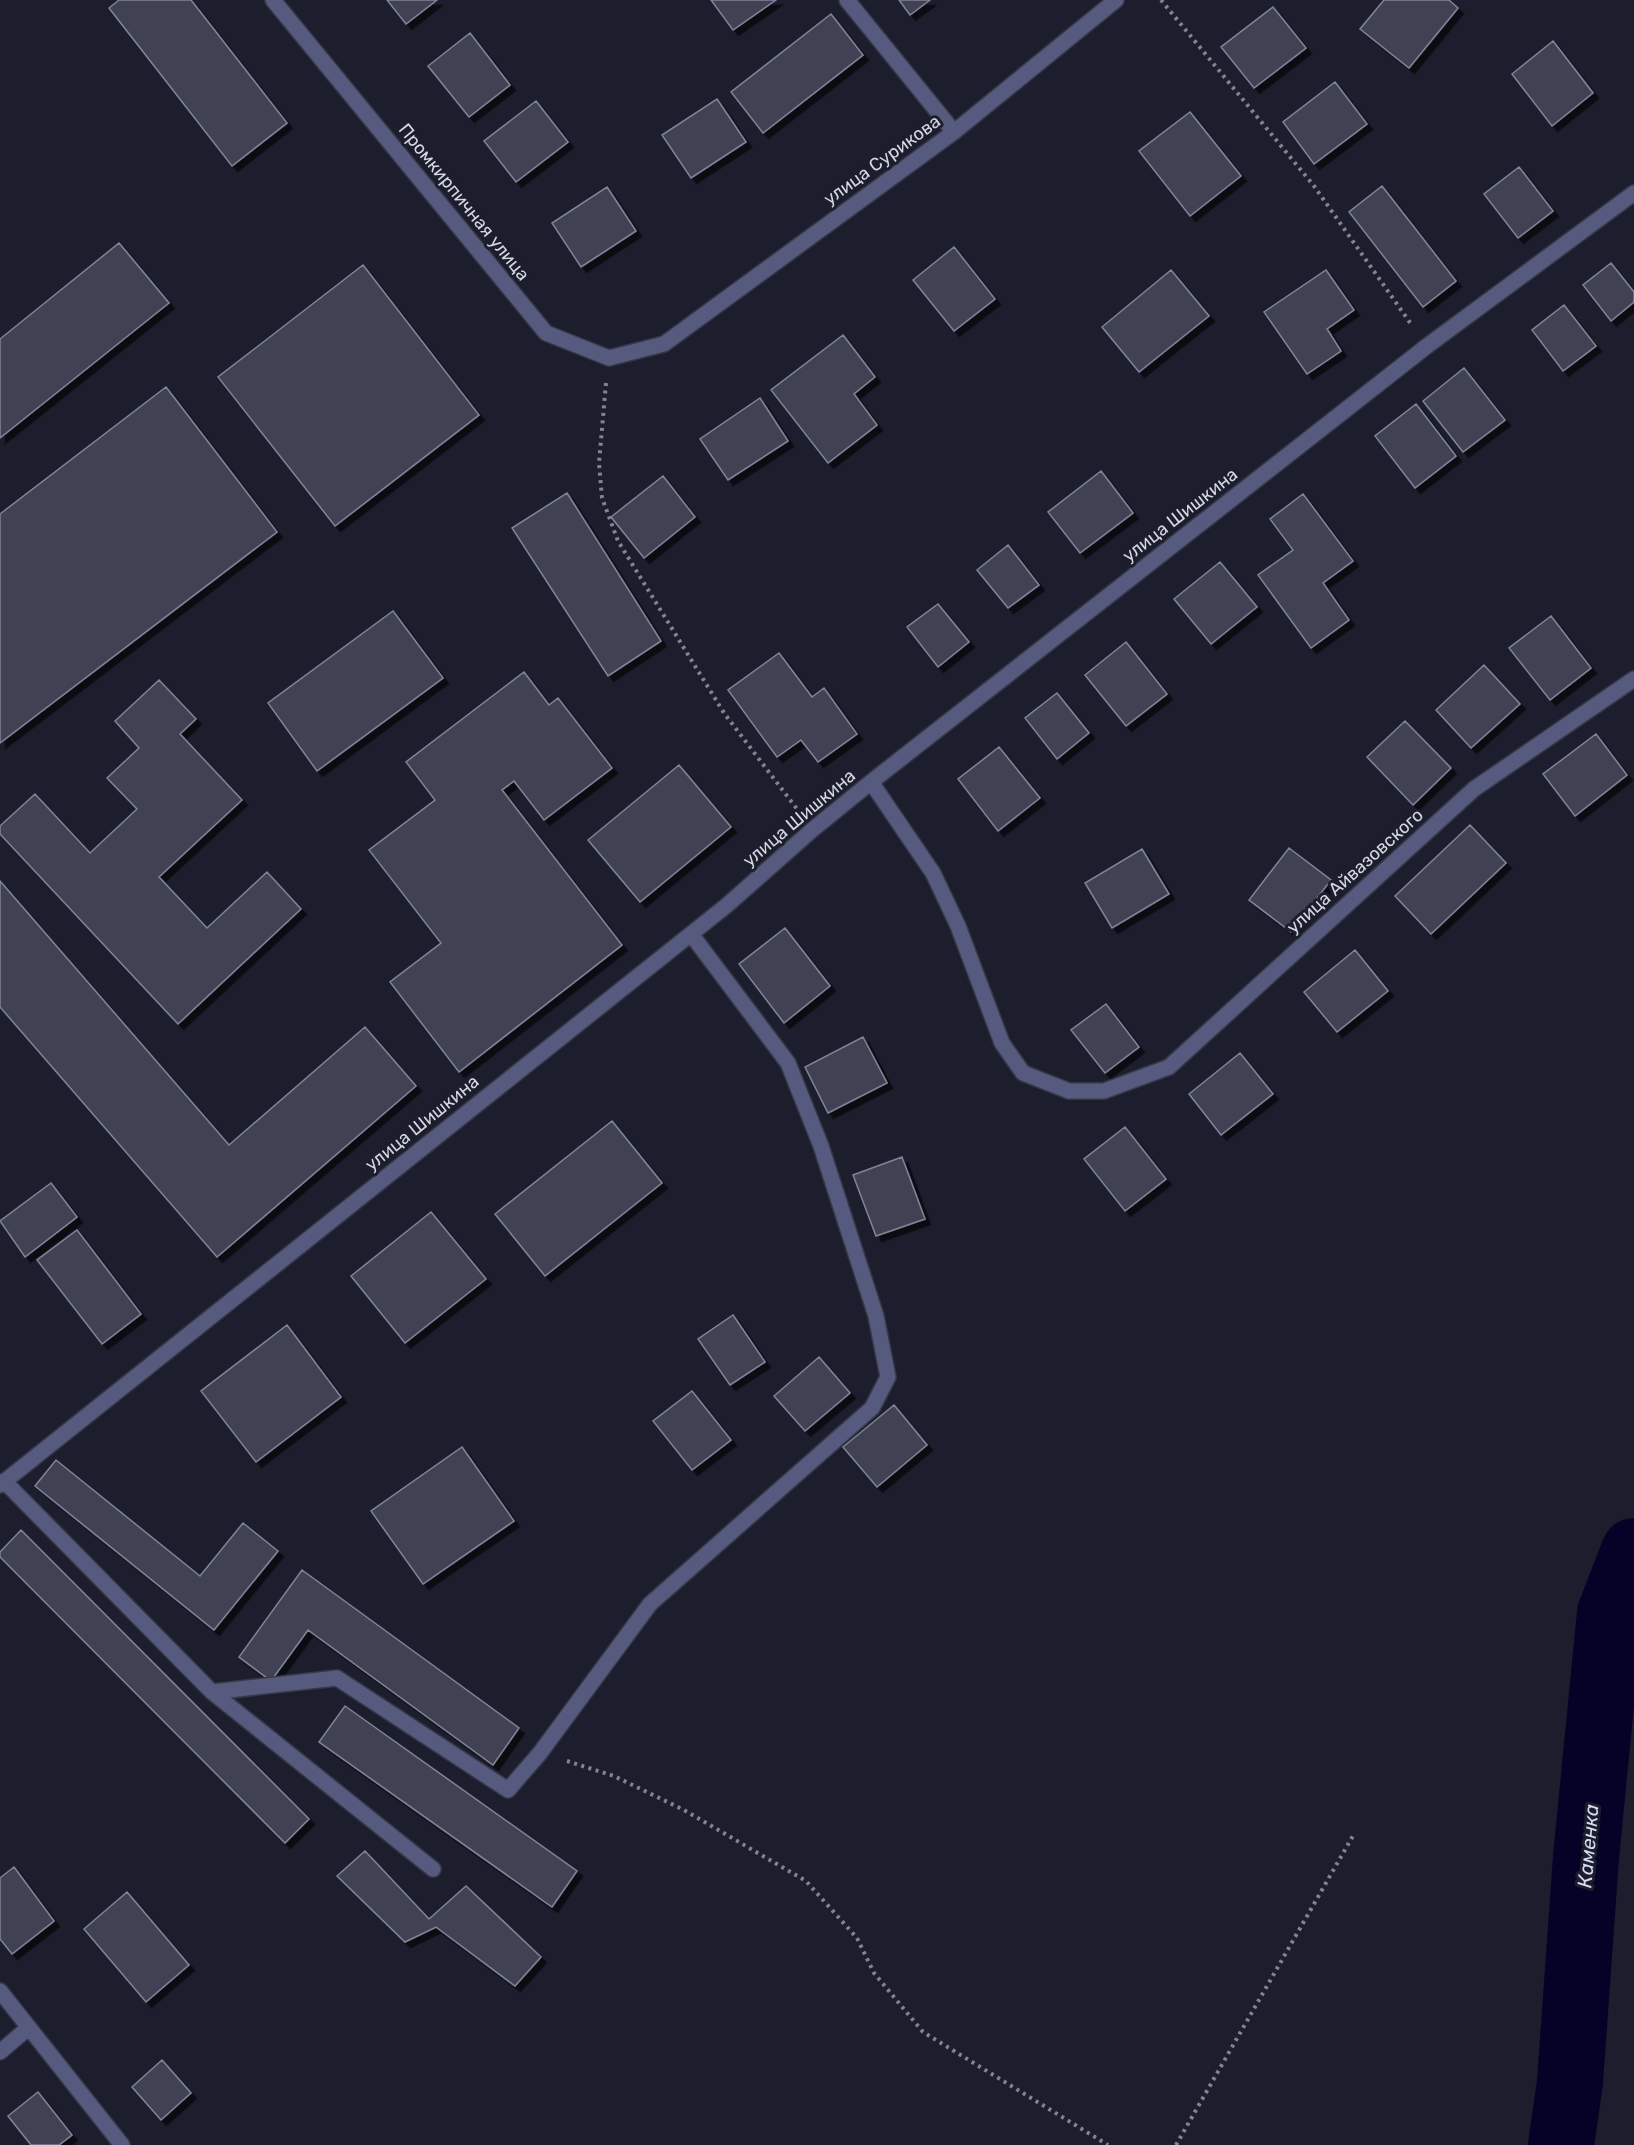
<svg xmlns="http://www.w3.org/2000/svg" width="1634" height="2145" font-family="Rubik,sans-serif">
<defs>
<filter id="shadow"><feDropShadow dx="5.5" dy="5.5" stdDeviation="0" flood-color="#0009"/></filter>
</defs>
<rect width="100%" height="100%" fill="#1c1e2e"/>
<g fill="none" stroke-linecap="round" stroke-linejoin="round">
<!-- river -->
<path stroke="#060227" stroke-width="66" d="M1561 2145 1570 2082 1586 1857 1610 1613 1634 1551"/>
</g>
<!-- building -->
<path fill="#3f4253" stroke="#808498" stroke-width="1.5" filter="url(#shadow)" d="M119 0H191L287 123 232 166 109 8Z
M387 0H437L406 24Z
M711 0H776L733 30Z
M899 0H930L910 15Z
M1384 0H1449L1458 8 1409 68 1360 29Z
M1273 7 1306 48 1254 88 1221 47Z
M831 14 863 55 763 133 731 92Z
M470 33 510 85 469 117 428 66Z
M1553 41 1593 93 1552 126 1512 74Z
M1335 82 1367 124 1314 164 1283 122Z
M717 99 746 142 691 178 662 135Z
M536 101 568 142 516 182 484 141Z
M1190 112 1241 176 1190 216 1139 151Z
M1519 167 1553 211 1518 238 1484 194Z
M1382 186 1456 281 1423 307 1349 212Z
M607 187 636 231 581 267 552 223Z
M119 243 169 303 0 438V339Z
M954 247 995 299 954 331 913 280Z
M1611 263 1634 292V302L1611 321 1583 285Z
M363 265 479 415 335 526 218 377Z
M1171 270 1209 316 1139 372 1102 327Z
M1326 270 1354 310 1327 329 1341 351 1307 374 1264 312Z
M1564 305 1596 346 1563 371 1532 330Z
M843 335 875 377 854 394 877 425 828 463 771 390Z
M1464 368 1505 420 1463 452 1423 401Z
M166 387 277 532 0 743V514Z
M760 398 788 441 728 480 700 439Z
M1416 404 1456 456 1415 488 1375 436Z
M1101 471 1133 513 1080 553 1048 512Z
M663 476 695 517 644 558 611 517Z
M567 493 661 641 608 676 512 528Z
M1303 494 1353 561 1323 583 1349 620 1311 648 1258 575 1293 550 1270 519Z
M1008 545 1039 585 1008 608 977 570Z
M1220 562 1257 607 1211 644 1174 599Z
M938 604 969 642 938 667 907 627Z
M393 611 443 678 317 771 268 703Z
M1551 616 1591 668 1550 700 1509 648Z
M1126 642 1167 694 1126 726 1085 675Z
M779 653 812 697 824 688 857 734 818 762 801 740 777 757 728 690Z
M1484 665 1520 704 1471 748 1436 710Z
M524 672 549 705 558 698 612 768 544 820 514 781 502 790 622 945 459 1072 390 982 441 943 369 850 435 800 406 762Z
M159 680 196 719 180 734 242 800 159 877 207 928 267 872 301 909 178 1024 0 834V826L35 794 90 853 137 809 107 778 139 748 115 721Z
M1057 693 1089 733 1057 759 1025 718Z
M1405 721 1451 768 1413 805 1367 757Z
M1596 734 1627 775 1575 816 1543 774Z
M999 747 1040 798 998 831 958 779Z
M679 765 731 827 640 902 588 840Z
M1470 825 1506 863 1431 934 1395 896Z
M1289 848 1331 880 1291 932 1249 900Z
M1142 849 1169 894 1112 928 1085 883Z
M0 881 229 1145 365 1027 416 1086 217 1257 0 1007Z
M785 928 830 986 784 1023 739 964Z
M1355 950 1388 991 1337 1032 1304 992Z
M1106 1004 1139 1047 1105 1073 1071 1030Z
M863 1037 887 1083 828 1113 805 1067Z
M1240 1053 1273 1094 1221 1135 1189 1094Z
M612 1121 662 1183 545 1276 495 1214Z
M1125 1127 1166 1179 1125 1211 1084 1159Z
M902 1157 925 1219 876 1236 853 1175Z
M51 1183 77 1217 25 1257 0 1221Z
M431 1212 486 1279 405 1343 351 1276Z
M77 1230 141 1314 102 1344 37 1260Z
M733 1315 765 1362 730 1385 698 1339Z
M287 1325 341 1397 256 1462 201 1391Z
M819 1357 850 1393 805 1431 774 1396Z
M692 1391 731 1440 692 1470 653 1421Z
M894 1405 927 1445 877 1487 843 1447Z
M462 1447 514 1521 423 1584 371 1511Z
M56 1460 200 1576 243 1523 278 1551 214 1630 35 1486Z
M21 1530 309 1819 285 1843 0 1557V1552Z
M302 1570 519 1728 493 1765 308 1630 271 1681 239 1657Z
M345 1706 577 1871 552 1907 319 1742Z
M365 1851 429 1919 466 1886 541 1957 515 1986 436 1927 405 1942 337 1876Z
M14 1867 54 1921 12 1954 0 1939V1878Z
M127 1892 189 1965 146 2002 84 1929Z
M162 2060 191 2093 161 2120 132 2087Z
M38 2092 72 2135 59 2145H31L8 2116Z"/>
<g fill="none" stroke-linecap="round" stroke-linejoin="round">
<defs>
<path id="minor" d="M273 0 546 333 609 358 664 344 954 132 1116 0
M847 0 954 132
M871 782 933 873 958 926 1002 1043 1023 1073 1069 1091H1104L1169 1067 1474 789 1634 679
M4 1481 212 1692 337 1678 508 1790 540 1753 650 1604 872 1408 888 1377 876 1316 821 1146 788 1063 691 934
M0 1485 726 906 812 830 871 782 1427 346 1634 193
M212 1692 433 1869
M0 1991 122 2145
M0 2052 27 2029"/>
</defs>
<!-- minor casing -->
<use href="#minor" stroke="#363847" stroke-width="18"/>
<!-- path -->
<path stroke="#828491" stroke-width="4" stroke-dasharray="3 4.5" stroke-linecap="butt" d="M1161 0 1314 186 1411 324
M606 383 599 463 602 498 618 541 724 713 797 809
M567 1761 614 1776 684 1810 806 1881 857 1938 874 1973 923 2032 1108 2145
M1176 2145 1354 1834"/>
<!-- minor -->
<use href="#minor" stroke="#565a7e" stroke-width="15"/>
</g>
<g text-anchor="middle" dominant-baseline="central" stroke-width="6" stroke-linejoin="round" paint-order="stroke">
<!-- street labels -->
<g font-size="18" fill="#d5d7e2" stroke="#1c1e2e">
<text transform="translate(882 160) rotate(-36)">улица Сурикова</text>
<text transform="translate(464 202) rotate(51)">Промкирпичная улица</text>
<text transform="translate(1180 515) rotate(-38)">улица Шишкина</text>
<text transform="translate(799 818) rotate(-40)">улица Шишкина</text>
<text transform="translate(1355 871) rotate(-42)">улица Айвазовского</text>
<text transform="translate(422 1123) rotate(-39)">улица Шишкина</text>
</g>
<!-- water labels -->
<g font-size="20" font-style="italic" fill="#d7dbf2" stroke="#1c1e2e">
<text transform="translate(1588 1846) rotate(-85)">Каменка</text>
</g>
</g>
</svg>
